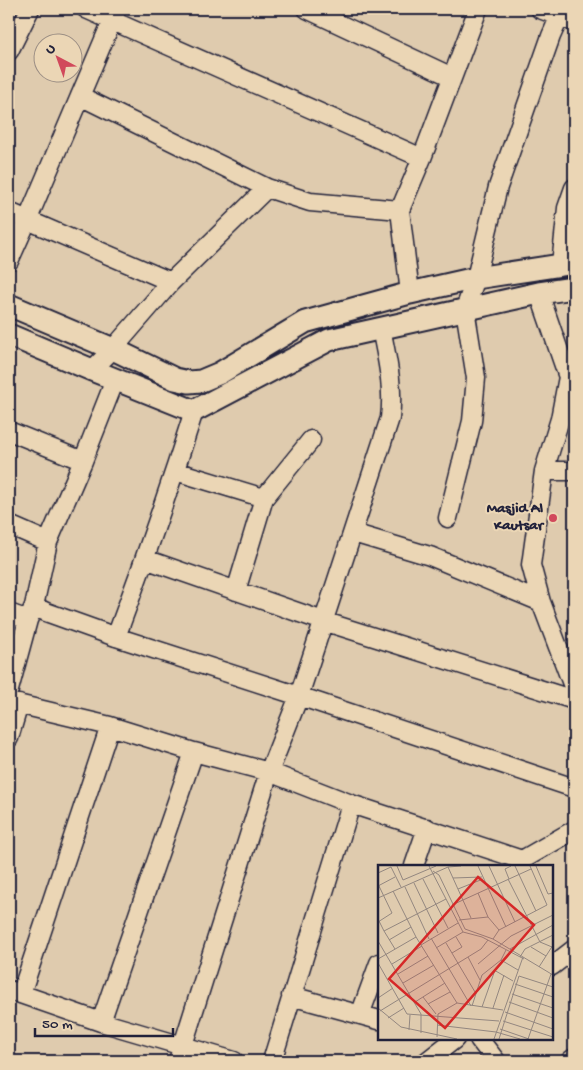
<svg xmlns="http://www.w3.org/2000/svg" width="583" height="1070" font-family="'Gochi Hand',sans-serif">
<rect width="100%" height="100%" fill="#dfcbae"/>
<filter id="ink" filterUnits="userSpaceOnUse"><feTurbulence type="fractalNoise" baseFrequency=".02" numOctaves="2"/><feDisplacementMap in="SourceGraphic" scale="10" xChannelSelector="R" yChannelSelector="G"/><feConvolveMatrix kernelMatrix="1 2 1 2 8 2 1 2 1" color-interpolation-filters="sRGB"/></filter>
<g filter="url(#ink)">
<g fill="none" stroke-linecap="round" stroke-linejoin="round">
<defs>
<path id="minor" d="M86 9 422 158
M307 9 452 77
M540 9 574 22
M9 51 30 9
M80 96 267 188 310 202 400 210
M9 212 171 282
M9 261 27 221 117 9
M561 265 567 208 574 188
M410 293 400 210 422 158 478 9
M539 293 568 377 560 419 544 471 531 565 541 602 574 689
M92 370 113 349 171 282 267 188
M9 431 83 461
M175 471 264 498 236 591
M544 471H574
M264 498 311 440
M448 518 472 421 476 378 465 309 476 278 498 187 551 36 563 9
M9 525 48 542
M353 533 430 556 541 602
M145 559 323 621 574 700
M34 606 46 612 116 637 299 696 574 788
M9 613 28 620
M116 637C144 562 170 487 194 411
M9 690 28 620 34 606 48 542 83 461 115 380
M9 702 110 726 194 752 269 772 351 804 522 860 519 866
M9 738 19 704
M522 860 574 830
M414 866 427 828
M552 966 574 949
M9 990 101 1022 234 1061
M21 994 110 726
M291 996 379 1020
M360 1015 379 963
M101 1022 194 752
M479 1039 496 1061
M178 1061 269 772 299 696 390 418C394 386 387 359 381 328
M272 1061 351 804
M427 1061 455 1039
M570 1061 574 1058"/>
<path id="tertiary" d="M9 305 113 349 175 379 189 382 201 381 220 373 305 322 410 293 476 278 574 263
M9 335 92 370 194 411 329 340 539 293 574 288"/>
</defs>
<!-- minor casing -->
<use href="#minor" stroke="#22223b" stroke-width="21"/>
<!-- tertiary casing -->
<use href="#tertiary" stroke="#22223b" stroke-width="25"/>
<!-- minor -->
<use href="#minor" stroke="#ebd6b5" stroke-width="18"/>
<!-- tertiary -->
<use href="#tertiary" stroke="#ebd6b5" stroke-width="21"/>
</g>
</g>
<!-- markers -->
<circle fill="#d1495b" stroke="#ebd6b5" stroke-width="2" cx="553" cy="518" r="5"/>
<g text-anchor="middle" dominant-baseline="central" stroke-width="4" stroke-linejoin="round" paint-order="stroke">
<!-- poi labels -->
<g font-size="15" font-weight="bold" fill="#22223b" stroke="#ebd6b5" text-anchor="end">
<text x="543" y="509">Masjid Al<tspan x="543" dy="17">Kautsar</tspan></text>
</g>
</g>
<!-- overview -->
<g transform="translate(378 865)">
<rect width="175" height="175" fill="#dfcbae"/>
<path fill="none" stroke="#938780" stroke-width="1" d="M19 1 25 15 58 1M51 1 85 67 104 72 146 94M100 1 128 62M111 1 137 57M137 1 158 46M158 1 170 29 175 28M70 2 93 53M55 6 61 10 87 64 115 74 175 110M0 8 13 2 23 22M75 13 104 12M45 14 70 63M130 14 162 77 174 82M131 14 127 4 133 1M36 18 60 68M0 19 14 48 0 57M0 21 17 12M27 22 51 74M80 24 105 14M15 26 38 72 79 138 60 149 59 172M100 28 110 52 121 65M0 33 70 2 83 1M74 40 153 4M81 55 110 52M1 56 6 66 68 34M6 66 17 84M53 73 93 141M115 74 121 65 169 40 152 1M11 75 33 62M0 76 43 149V168M68 78 97 127M43 80 80 58M153 82 168 91M58 83 85 67M132 84 175 60M74 88 84 82 78 72M90 92 102 115M142 92 147 84 175 70M0 94 38 72M123 95 140 105M0 98 29 149 121 156M14 99 44 81M100 99 133 71 175 50M161 102 175 80M116 105 135 116M20 109 50 91M25 118 56 100M137 119 175 132M134 129 175 143M45 132 58 149M0 133 15 123M37 137 67 118M131 137 175 153M79 138 125 145M50 139 72 127M94 141 104 110 123 95 128 85M104 142 117 105M0 143 23 162 79 174M115 143 126 110M2 146 103 84 110 75M127 147 175 164M10 153 26 143M125 156 175 172M59 160 118 167 142 174M122 164 151 174M31 165 32 150M116 174 145 92M121 174 141 111 175 122M150 174 173 109"/>
<path fill="#d62828" fill-opacity="0.15" stroke="#d62828" stroke-width="2.5" d="M100 12 156 60 67 163 11 114Z"/>
<rect width="175" height="175" fill="none" stroke="#22223b" stroke-width="2.5"/>
</g>
<!-- margin -->
<rect width="583" height="1070" fill="none" stroke="#ebd6b5" stroke-width="30"/>
<rect x="15" y="15" width="553" height="1040" fill="none" stroke="#22223b" stroke-width="2" filter="url(#ink)"/>
<!-- north arrow -->
<g transform="translate(58 58) rotate(319)"><circle r="24" fill="#ebd6b5" stroke="#9b8e84"/>
<path d="M0-4L9 19L0 12L-9 19Z" fill="#d1495b"/>
<text y="-8" font-size="14" font-weight="bold" text-anchor="middle" fill="#22223b">U</text>
</g>
<!-- scale -->
<path d="M35 1028v8h138v-8" fill="none" stroke="#22223b" stroke-width="2.5"/>
<text x="42" y="1028" font-size="15" fill="#22223b" stroke="#ebd6b5" stroke-width="4" paint-order="stroke">50 m</text>
</svg>
